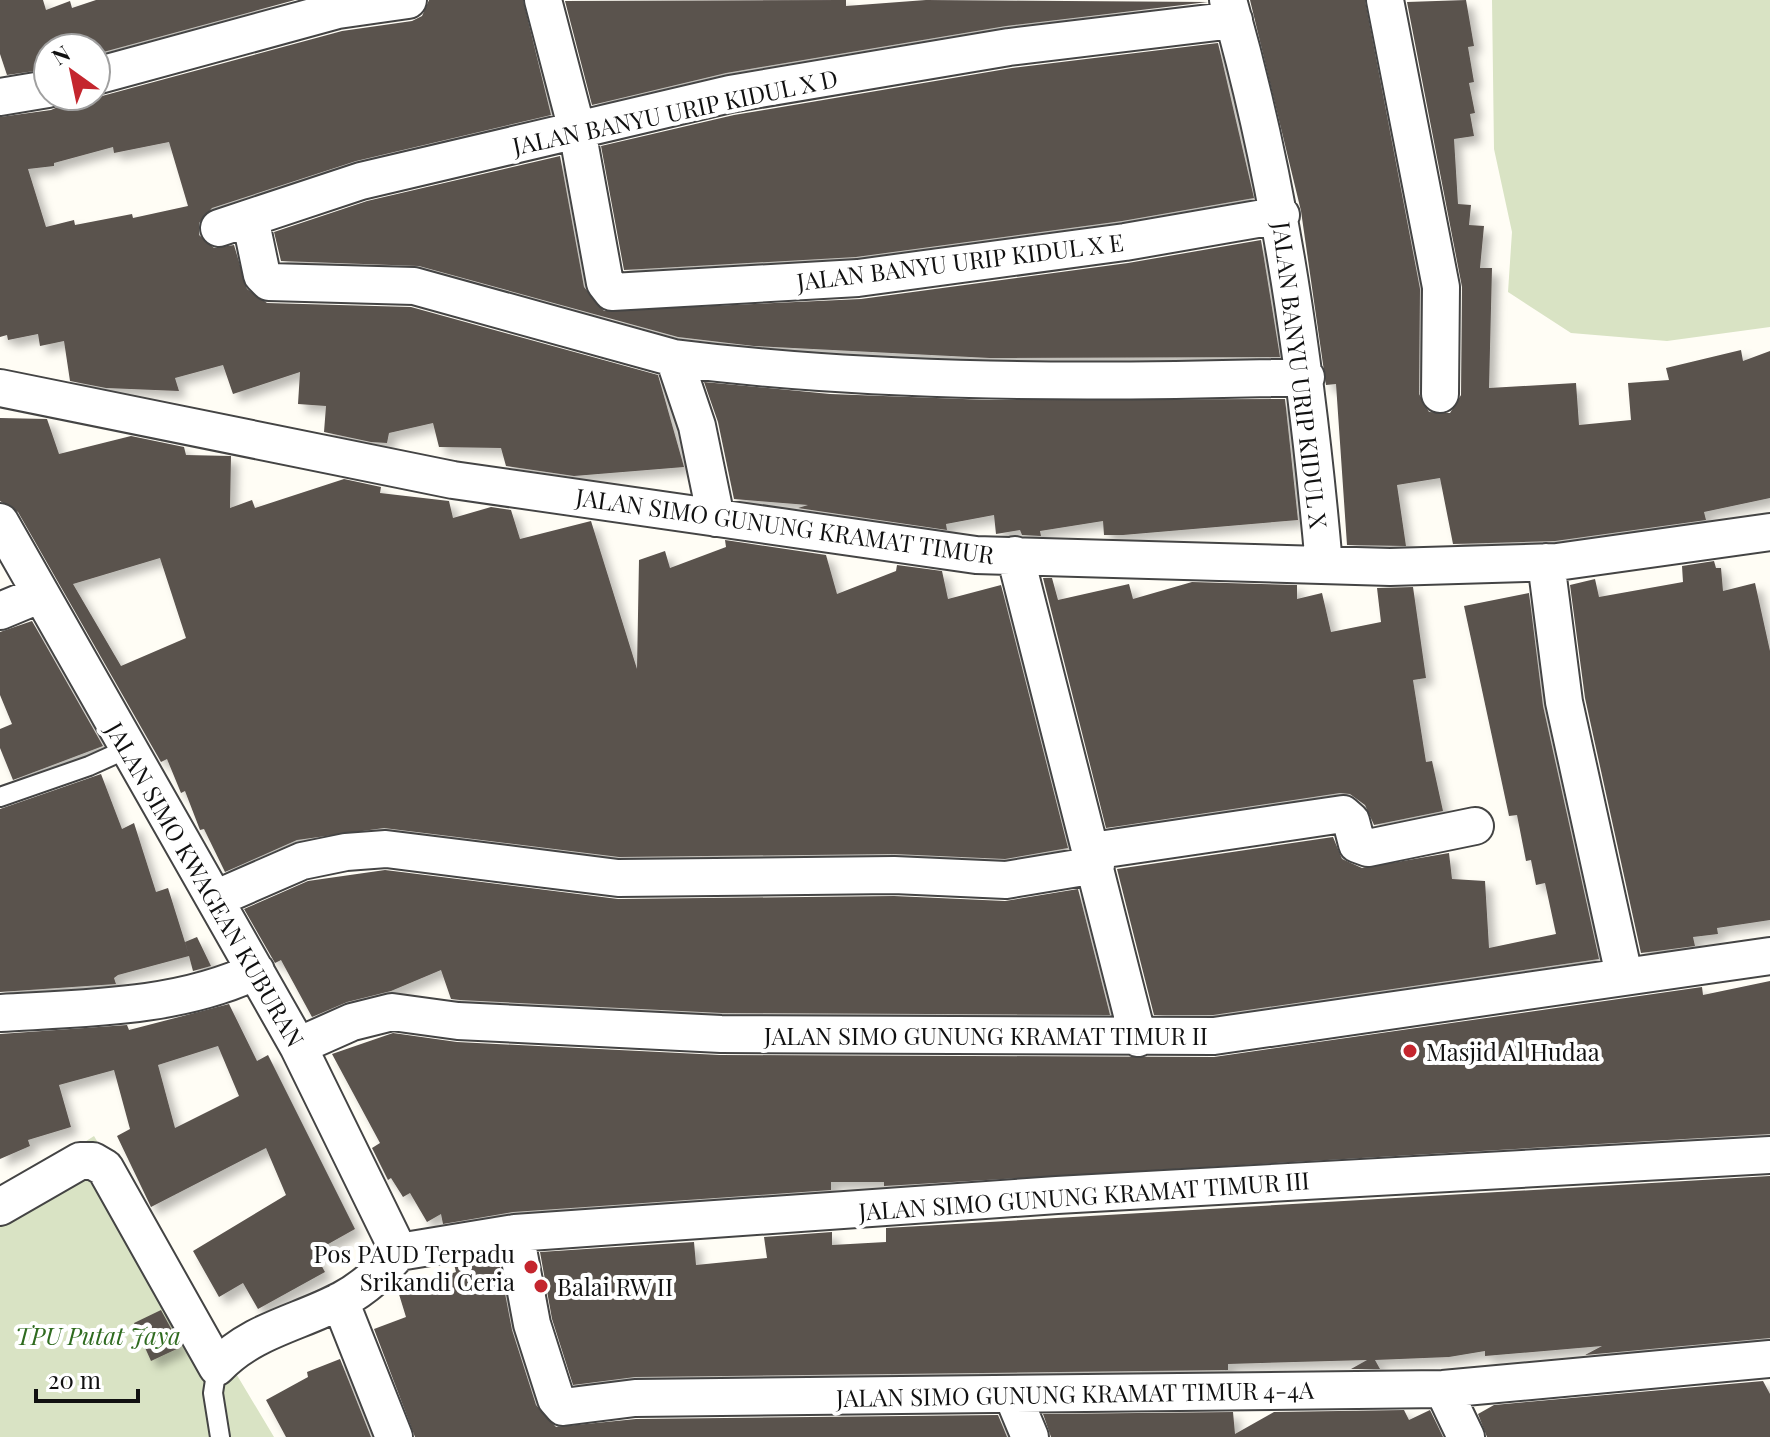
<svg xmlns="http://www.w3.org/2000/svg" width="1770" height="1437" font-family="'Playfair Display',serif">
<defs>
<filter id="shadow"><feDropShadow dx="7" dy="7" stdDeviation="4" flood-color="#0004"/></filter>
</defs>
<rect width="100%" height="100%" fill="#fffdf5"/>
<!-- cemetery -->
<path fill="#d9e3c4" d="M1492 0H1770V327L1667 341 1571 333 1508 292 1512 232 1494 149Z
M94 1136 274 1437H0V1197Z"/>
<!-- building -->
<path fill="#5a524d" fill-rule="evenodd" filter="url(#shadow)" d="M0 0H43L46 10 70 1 72 8 96 0H295L96 54V48H48V69L7 75 0 54Z
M429 0H523L551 115 356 161 212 208 199 223V235L214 248 234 245 247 289 267 303 411 307 658 375 684 467 574 476 506 466 501 448 439 447 433 423 389 433 387 443 371 442 324 432 326 406 298 404 300 372 233 394 223 365 175 378 179 391 106 388 70 381 64 341 40 346 38 334 8 340 7 335 0 337V117L51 110 62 105 68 96H102L342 31 412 21 422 16ZM169 142 188 206 133 218 132 214 75 225 74 220 46 227 28 169 54 166V163L113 147 114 153Z
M846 0V6L926 0 1208 2 1006 26 726 73 592 105 565 1Z
M1250 0H1365L1420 289 1419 394 1429 412 1450 413 1461 395 1462 287 1407 2 1466 0 1474 46 1468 47 1474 82 1469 83 1475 113 1470 114 1474 136 1454 139 1458 204 1471 205 1469 225 1484 226 1480 268H1492L1489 388 1576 383 1579 425 1631 420 1628 383 1669 380 1666 368 1741 350 1743 361 1770 351V498L1704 512 1706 520 1555 541 1453 544 1440 478 1397 485 1406 546 1347 545 1336 384 1326 385 1301 211Z
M1218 43 1254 198 1122 221 856 257 624 270 601 146 734 115 1012 68Z
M560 156 584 287 604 311 861 299 1128 263 1261 240 1280 357 990 358 754 346 678 337 419 266 281 261 274 232 367 201Z
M704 382 830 394 989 400 1285 399 1298 520 1123 535H1104L1103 521 1040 531 1041 536 1022 535 1020 530 996 534 994 515 946 524 947 530 798 508 808 505 734 499 718 422Z
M0 418 47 419 59 454 131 436 184 447 186 455 231 456 230 508 252 500 255 508 344 479 381 487 380 493 449 501 453 518 491 507 511 510 520 539 591 521 637 669 639 560 665 551 670 568 726 547 725 540 826 555 837 594 896 571 897 565 942 571 948 599 1001 585 1068 848 1005 859 894 854 619 857 384 828 297 840 225 872 204 829 200 830 185 791 181 793 167 759 161 762 18 512 0 501ZM160 558 186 638 121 666 73 584Z
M1714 561 1716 568H1721L1723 591 1755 583 1770 651V920L1717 928 1718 934 1693 937 1695 946 1641 953 1585 698 1570 585 1595 579 1599 597 1683 582 1682 566Z
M1043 578H1052L1058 600 1129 584 1133 599 1192 582 1297 585V599L1322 593 1331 632 1381 622 1377 588 1413 587 1426 678 1413 680 1426 762 1432 761 1443 811 1374 825 1365 805 1350 794 1340 793 1106 828Z
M1529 593 1543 706 1599 959 1213 1015H1154L1117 869 1333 837 1342 859 1362 868 1449 853 1452 879 1485 881 1489 948 1556 934 1545 883 1536 885 1531 860 1526 861 1517 815 1509 816 1464 606Z
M32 621 103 746 13 780 0 748V729L12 724 0 695V632Z
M101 774 122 829 134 823 156 892 168 888 189 955 185 942 197 937 211 966 193 971 189 956 118 975 114 978 116 984 0 992V809Z
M385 870 618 899 894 896 1005 901 1078 889 1110 1015 722 1013 460 1000 451 999 441 970 391 991 347 1002 312 1017 281 960 275 963 244 909 308 881Z
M1770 981V1134L884 1186V1182H831V1190L513 1212 443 1224 441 1214 427 1222 410 1193 403 1197 391 1178 388 1180 372 1148 380 1143 332 1054 393 1033 457 1042 720 1055 1214 1057 1702 987 1703 995Z
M229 1004 257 1061 268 1055 355 1229 314 1252 325 1272 258 1309 243 1283 219 1297 193 1251 286 1195 266 1148 151 1207 117 1136 130 1129 114 1070 59 1085 71 1127 28 1140 30 1146 0 1159V1034L127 1025 129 1030ZM218 1046 239 1096 175 1128 158 1065Z
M1770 1176V1338L1585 1355 1602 1346 1485 1356V1351L1449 1357 1375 1360 1380 1369H1351L1367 1360 1228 1364V1370L635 1377 573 1385 552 1319 540 1252 694 1242 696 1265 767 1258 764 1237 832 1232V1245L886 1242V1228Z
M498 1257 512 1330 536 1405 556 1427 636 1419 998 1415 1007 1437H415L374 1329 406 1317 398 1291 456 1272 454 1264Z
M161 1310 181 1347 151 1361 134 1323Z
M340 1359 371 1437H286L266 1400 308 1377 307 1372Z
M1763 1381 1770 1394V1437H1487L1478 1414 1494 1405Z
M1404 1410 1409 1420 1430 1410 1443 1437H1051L1043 1414 1233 1412 1235 1434 1274 1412Z"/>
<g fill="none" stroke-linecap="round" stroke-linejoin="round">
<defs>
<path id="service" d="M0 797 89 766 129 748
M217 1367 213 1393 220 1437"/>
<path id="minor" d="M543 0 577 130 605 283 612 292 858 278 1125 242 1281 215
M1228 0C1281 185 1307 373 1324 565
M1385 0 1441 287 1440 394
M96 76 338 10 408 0
M0 97 48 89
M250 218 262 275 269 282 414 286 674 358
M219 228 361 181 730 94 1009 47 1234 20
M0 388 453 480 976 555 1390 567 1557 562 1770 532
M716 518 697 426 674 358C881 384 1098 383 1306 377
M0 522 298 1046 399 1252
M1015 555 1138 1038
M1546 562 1564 702 1624 975
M0 611 41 594
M1092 851 1343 814 1351 821 1357 844 1368 848 1475 826
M215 899 302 861 346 852 386 849 618 878 894 875 1006 880 1096 865
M0 1013C84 1008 179 1008 256 971
M298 1046 352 1022 392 1012 458 1021 721 1034 1214 1036 1770 956
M0 1207 80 1161H93L105 1168 217 1367C252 1330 299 1323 342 1300 366 1287 381 1272 399 1252
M515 1233 532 1324 556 1399 563 1407 635 1398 1443 1389 1770 1359
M399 1252 515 1233 1057 1195 1770 1155
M340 1301 394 1437
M1443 1389 1466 1437
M1012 1394 1030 1437"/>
</defs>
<!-- service casing -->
<use href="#service" stroke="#444" stroke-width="22"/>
<!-- minor casing -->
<use href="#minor" stroke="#444" stroke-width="40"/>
<!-- service -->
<use href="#service" stroke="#fff" stroke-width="18"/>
<!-- minor -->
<use href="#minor" stroke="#fff" stroke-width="36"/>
</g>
<!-- markers -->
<g fill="#c4262e" stroke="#fff" stroke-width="3">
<circle cx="1410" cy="1051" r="8"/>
<circle cx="531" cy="1267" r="8"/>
<circle cx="541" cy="1286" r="8"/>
</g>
<g text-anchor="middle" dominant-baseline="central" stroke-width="8" stroke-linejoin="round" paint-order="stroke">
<!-- street labels -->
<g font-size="24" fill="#111" stroke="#fff">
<text transform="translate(675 111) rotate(-12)">JALAN BANYU URIP KIDUL X D</text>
<text transform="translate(960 261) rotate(-7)">JALAN BANYU URIP KIDUL X E</text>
<text transform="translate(1301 375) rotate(83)">JALAN BANYU URIP KIDUL X</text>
<text transform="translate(785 525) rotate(8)">JALAN SIMO GUNUNG KRAMAT TIMUR</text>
<text transform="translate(206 884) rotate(60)">JALAN SIMO KWAGEAN KUBURAN</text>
<text x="986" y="1035">JALAN SIMO GUNUNG KRAMAT TIMUR II</text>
<text transform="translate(1084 1195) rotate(-4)">JALAN SIMO GUNUNG KRAMAT TIMUR III</text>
<text transform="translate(1075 1393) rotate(-1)">JALAN SIMO GUNUNG KRAMAT TIMUR 4-4A</text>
</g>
<!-- poi labels -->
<g font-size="24" fill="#111" stroke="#fff" text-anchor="start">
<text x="1426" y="1051">Masjid Al Hudaa</text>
<text x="515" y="1253" text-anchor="end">Pos PAUD Terpadu<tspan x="515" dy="28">Srikandi Ceria</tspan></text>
<text x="557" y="1286">Balai RW II</text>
</g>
<!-- park labels -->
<g font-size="24" font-style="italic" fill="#2f6b1f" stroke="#fff">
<text x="98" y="1335">TPU Putat Jaya</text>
</g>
</g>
<!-- north arrow -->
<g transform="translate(72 72) rotate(327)"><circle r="38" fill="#ffffff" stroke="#a0a0a0" stroke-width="2"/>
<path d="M0-6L14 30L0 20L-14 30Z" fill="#c4262e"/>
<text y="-12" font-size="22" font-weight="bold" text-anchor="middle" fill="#111111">N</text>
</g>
<!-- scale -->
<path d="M36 1389v12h102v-12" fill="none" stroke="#111111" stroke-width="4"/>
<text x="48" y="1389" font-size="24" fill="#111111" stroke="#ffffff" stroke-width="6" paint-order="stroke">20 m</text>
</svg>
